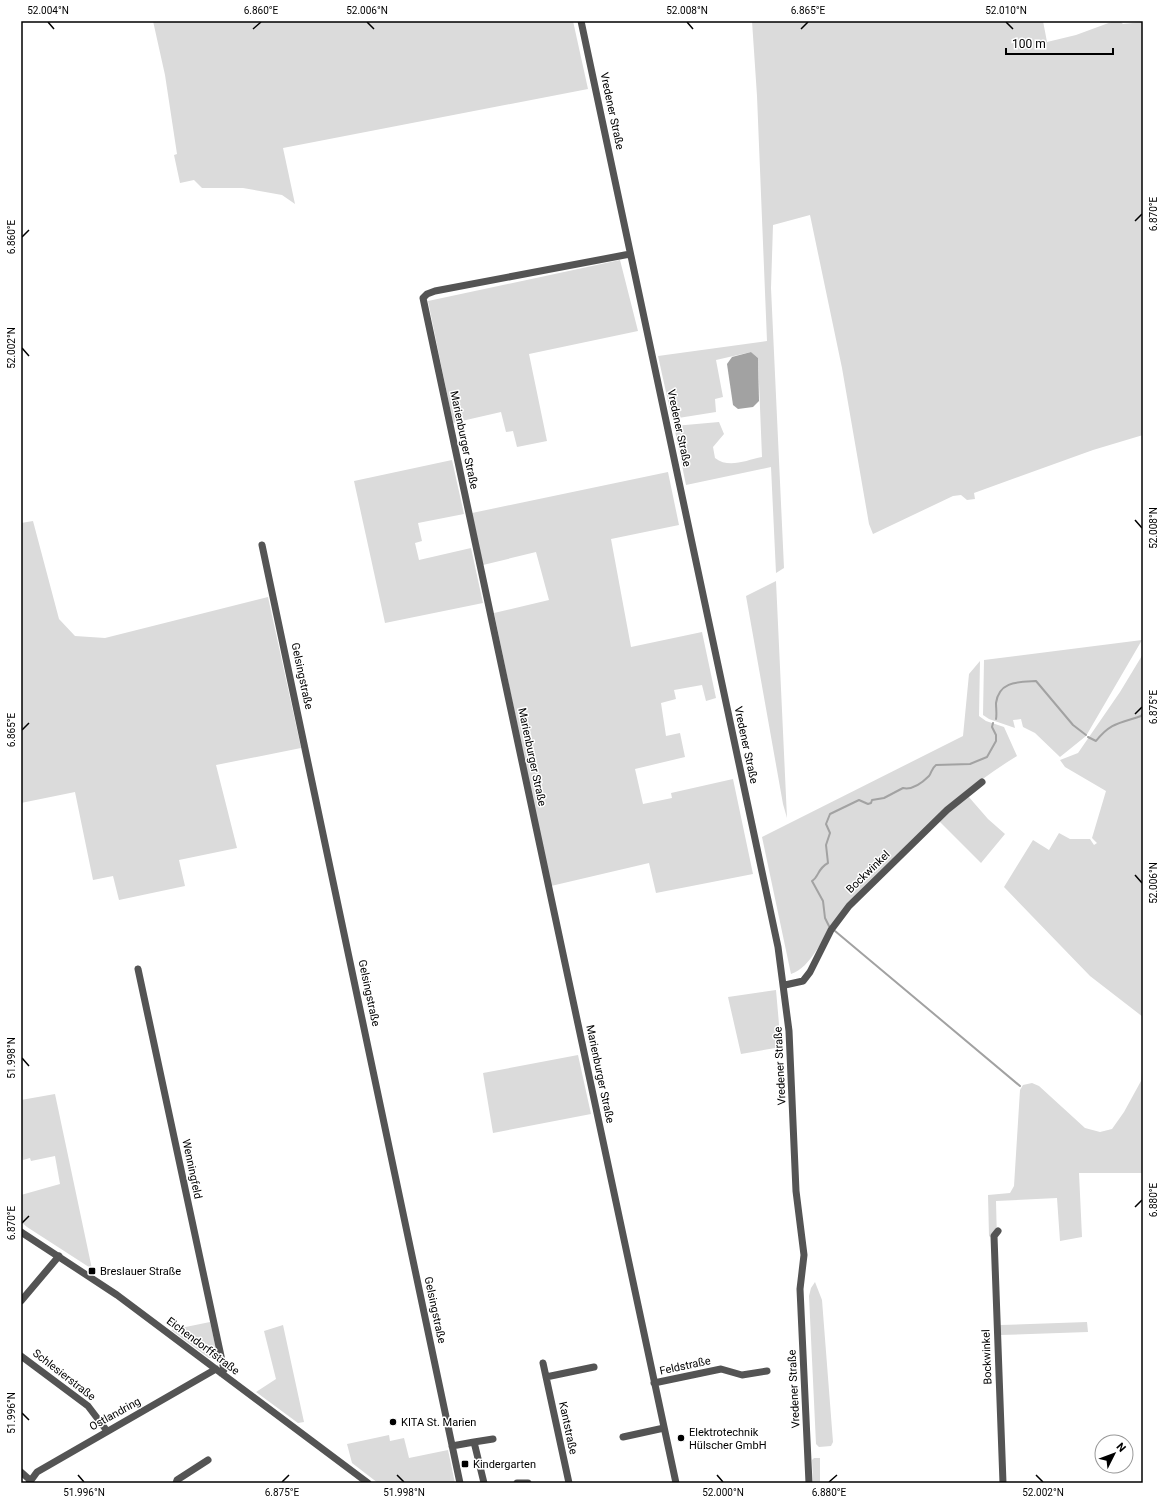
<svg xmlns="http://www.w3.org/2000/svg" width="1164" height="1504" font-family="Roboto,sans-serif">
<rect width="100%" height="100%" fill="#fff"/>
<!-- green -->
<path fill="#dbdbdb" d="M153 21H573L588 89 283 148 295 204 282 195 243 188H202L194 180 180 183 174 155 177 154 165 75Z
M752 21H1043L1047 42 1076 35 1114 21H1120L1123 24 1143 22V435L1093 450 974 493 975 499 967 500 961 495 953 496 873 534 869 524 842 368 810 215 773 225 771 288 784 568 776 573 771 467 686 485 674 426 719 422 724 434 713 447 715 458C729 469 746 460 762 457L758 358 751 352 716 360 723 397 715 399 716 412 672 419 658 356 767 341 757 96Z
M620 260 638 331 529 354 547 441 517 447 513 431 506 432 501 412 453 423 428 301Z
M452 460 464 514 418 523 422 541 415 543 419 560 471 548 483 603 385 623 354 481Z
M668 472 679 525 611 539 631 647 702 632 716 698 706 701 702 685 674 690 676 699 661 703 666 736 680 733 685 757 635 769 643 804 672 798 671 793 733 779 753 874 656 893 649 863 551 886 494 613 549 600 536 552 483 565 472 513Z
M33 521 59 619 75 636 105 638 268 597 301 748 216 765 237 848 179 860 185 886 119 900 113 876 93 880 75 792 21 803V523Z
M776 581 787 818 783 804 746 596Z
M1142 640 1086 736 1060 757 1035 733 1023 727 1021 719 1013 720 1015 728 989 719 983 715 984 660Z
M1143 654V1017L1090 976 1004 887 1033 840 1049 850 1059 833 1070 839H1090L1094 845 1097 843 1092 838 1106 791 1065 767 1060 760 1078 753 1120 692Z
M980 661 979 716 986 721 1004 727 1017 756C974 782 940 813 904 848 880 871 856 892 836 919 824 935 811 968 791 974L762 837 963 736 969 674Z
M968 796 988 819 1005 834 981 863 939 821Z
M776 990 781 1047 741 1054 728 997Z
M578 1055 591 1114 493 1133 483 1073Z
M1143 1064V1173H1079L1082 1237 1060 1241 1057 1198 996 1201 997 1242 989 1236 988 1195 1010 1193 1014 1186 1020 1090 1023 1085 1032 1083 1039 1086 1085 1128 1100 1132 1112 1129 1124 1112 1141 1081Z
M55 1094 92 1269 27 1227 21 1222V1195L60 1184 55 1156 31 1161 30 1158 23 1160 21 1151V1100Z
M815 1282 822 1300 833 1442 831 1446 819 1447 816 1444 809 1296 811 1288Z
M210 1322 217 1353 213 1358H209L171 1330Z
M1087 1322 1088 1332 1000 1335V1325Z
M283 1325 304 1422 298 1423 256 1392 276 1379 264 1331Z
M389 1435 390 1441 404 1438 409 1458 448 1450 455 1483H378L352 1463 347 1444Z
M814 1458H820V1483H813L812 1460Z"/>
<!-- water -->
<path fill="#a2a2a2" d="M751 352 758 358 759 401 753 407 738 409 733 405 727 364 732 357Z"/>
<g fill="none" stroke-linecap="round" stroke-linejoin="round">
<!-- stream -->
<path stroke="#a2a2a2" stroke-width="2" d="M996 719C997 714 996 709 996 703 999 681 1018 682 1036 681L1073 725 1086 735
M1088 737 1096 741C1111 722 1121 723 1141 716L1143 713
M830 928 825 918 823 901 812 881C819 877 817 869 828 863L826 845 830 833 826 824 830 814 859 800 868 804 871 803 872 800 884 798 903 788C912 790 922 783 929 776 932 772 931 769 936 765L970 764 987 757 996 741V735L992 727 993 723
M835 931 1020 1086"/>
<!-- minor -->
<path stroke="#545454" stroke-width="7" d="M581 21 778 947 789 1031 796 1191 804 1255 800 1289 809 1483
M630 254 435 291 427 294 423 298 676 1483
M262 545 460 1483
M138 969 224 1370 221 1373
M785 985 803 981 810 972 831 930 849 906 947 810 982 782
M998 1231 994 1236 1003 1483
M21 1232 117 1295 368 1483
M21 1301 59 1256
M21 1356 88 1406 107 1431
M543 1363 569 1483
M546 1377 594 1367
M654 1383 721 1369 742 1375 767 1371
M623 1437 664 1428
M474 1442 493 1439
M452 1446 474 1442 484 1483
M21 1472 30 1480
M29 1483 37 1472 216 1369
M176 1483 177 1480 208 1460
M517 1483H528"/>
</g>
<!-- ticks -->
<path fill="none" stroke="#000" stroke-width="1.5" d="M48 22 54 29M367 22 374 29M687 22 693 29M1006 22 1013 29M253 29 261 22M801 29 808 22M1135 221 1142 214M22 237 29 230M22 348 29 356M1135 520 1142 528M1135 714 1142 707M22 730 29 723M1135 875 1142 883M22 1058 29 1066M1135 1207 1142 1200M22 1223 29 1216M22 1413 29 1420M78 1475 84 1482M397 1475 404 1482M717 1475 723 1482M1036 1475 1043 1482M282 1482 289 1475M829 1482 837 1475"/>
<!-- markers -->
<g fill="#000" stroke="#fff" stroke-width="1.5">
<rect x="88" y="1267" width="8" height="8" rx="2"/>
<circle cx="393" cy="1422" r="4"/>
<circle cx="681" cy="1438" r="4"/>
<rect x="461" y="1460" width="8" height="8" rx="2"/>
</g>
<g text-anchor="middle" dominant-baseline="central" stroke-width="3" stroke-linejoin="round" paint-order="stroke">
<!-- street labels -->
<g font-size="11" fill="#000" stroke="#fff">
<text transform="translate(612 111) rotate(78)">Vredener Straße</text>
<text transform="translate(679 428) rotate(78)">Vredener Straße</text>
<text transform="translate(464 440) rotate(78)">Marienburger Straße</text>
<text transform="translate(302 676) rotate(78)">Gelsingstraße</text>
<text transform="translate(746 745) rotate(78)">Vredener Straße</text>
<text transform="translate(532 757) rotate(78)">Marienburger Straße</text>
<text transform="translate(868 872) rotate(-44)">Bockwinkel</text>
<text transform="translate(369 993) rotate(78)">Gelsingstraße</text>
<text transform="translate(780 1066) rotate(-93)">Vredener Straße</text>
<text transform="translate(600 1074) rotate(78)">Marienburger Straße</text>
<text transform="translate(192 1169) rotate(78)">Wenningfeld</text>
<text transform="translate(435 1310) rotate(78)">Gelsingstraße</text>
<text transform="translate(203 1346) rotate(37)">Eichendorffstraße</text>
<text transform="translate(987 1357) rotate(-92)">Bockwinkel</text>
<text transform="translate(685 1366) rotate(-12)">Feldstraße</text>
<text transform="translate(64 1375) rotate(38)">Schlesierstraße</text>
<text transform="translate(794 1389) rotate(-93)">Vredener Straße</text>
<text transform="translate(115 1414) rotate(-29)">Ostlandring</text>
<text transform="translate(568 1428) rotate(78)">Kantstraße</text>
</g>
<!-- poi labels -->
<g font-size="11" fill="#000" stroke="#fff" text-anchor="start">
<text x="100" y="1271">Breslauer Straße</text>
<text x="401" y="1422">KITA St. Marien</text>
<text x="689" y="1432">Elektrotechnik<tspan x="689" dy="13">Hülscher GmbH</tspan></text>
<text x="473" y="1464">Kindergarten</text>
</g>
</g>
<!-- border -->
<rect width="1164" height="1504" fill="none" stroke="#ffffff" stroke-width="44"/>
<!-- north arrow -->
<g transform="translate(1114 1454) rotate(48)"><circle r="19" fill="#ffffff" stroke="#999999"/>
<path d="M0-3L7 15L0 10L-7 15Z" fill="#000000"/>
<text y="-6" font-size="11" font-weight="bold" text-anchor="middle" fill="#000000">N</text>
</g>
<!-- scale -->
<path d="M1006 48v6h107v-6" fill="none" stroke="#000000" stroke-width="2"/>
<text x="1012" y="48" font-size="12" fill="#000000" stroke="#ffffff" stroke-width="3" paint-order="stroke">100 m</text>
<rect x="22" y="22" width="1120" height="1460" fill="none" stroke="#000" stroke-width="1.5"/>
<g font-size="10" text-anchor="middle" fill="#000">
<text x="48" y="14">52.004°N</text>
<text x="261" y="14">6.860°E</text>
<text x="367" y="14">52.006°N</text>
<text x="687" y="14">52.008°N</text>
<text x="808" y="14">6.865°E</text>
<text x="1006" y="14">52.010°N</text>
<text transform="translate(1153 214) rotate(-90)" y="4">6.870°E</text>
<text transform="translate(11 237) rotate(-90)" y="4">6.860°E</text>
<text transform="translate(11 348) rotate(-90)" y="4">52.002°N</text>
<text transform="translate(1153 528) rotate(-90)" y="4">52.008°N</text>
<text transform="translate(1153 707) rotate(-90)" y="4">6.875°E</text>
<text transform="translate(11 730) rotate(-90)" y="4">6.865°E</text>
<text transform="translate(1153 883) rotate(-90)" y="4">52.006°N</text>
<text transform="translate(11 1058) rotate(-90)" y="4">51.998°N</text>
<text transform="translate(1153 1200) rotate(-90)" y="4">6.880°E</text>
<text transform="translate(11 1223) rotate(-90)" y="4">6.870°E</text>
<text transform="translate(11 1413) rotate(-90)" y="4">51.996°N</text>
<text x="84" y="1496">51.996°N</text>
<text x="282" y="1496">6.875°E</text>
<text x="404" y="1496">51.998°N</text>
<text x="723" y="1496">52.000°N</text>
<text x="829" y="1496">6.880°E</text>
<text x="1043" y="1496">52.002°N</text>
</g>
</svg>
